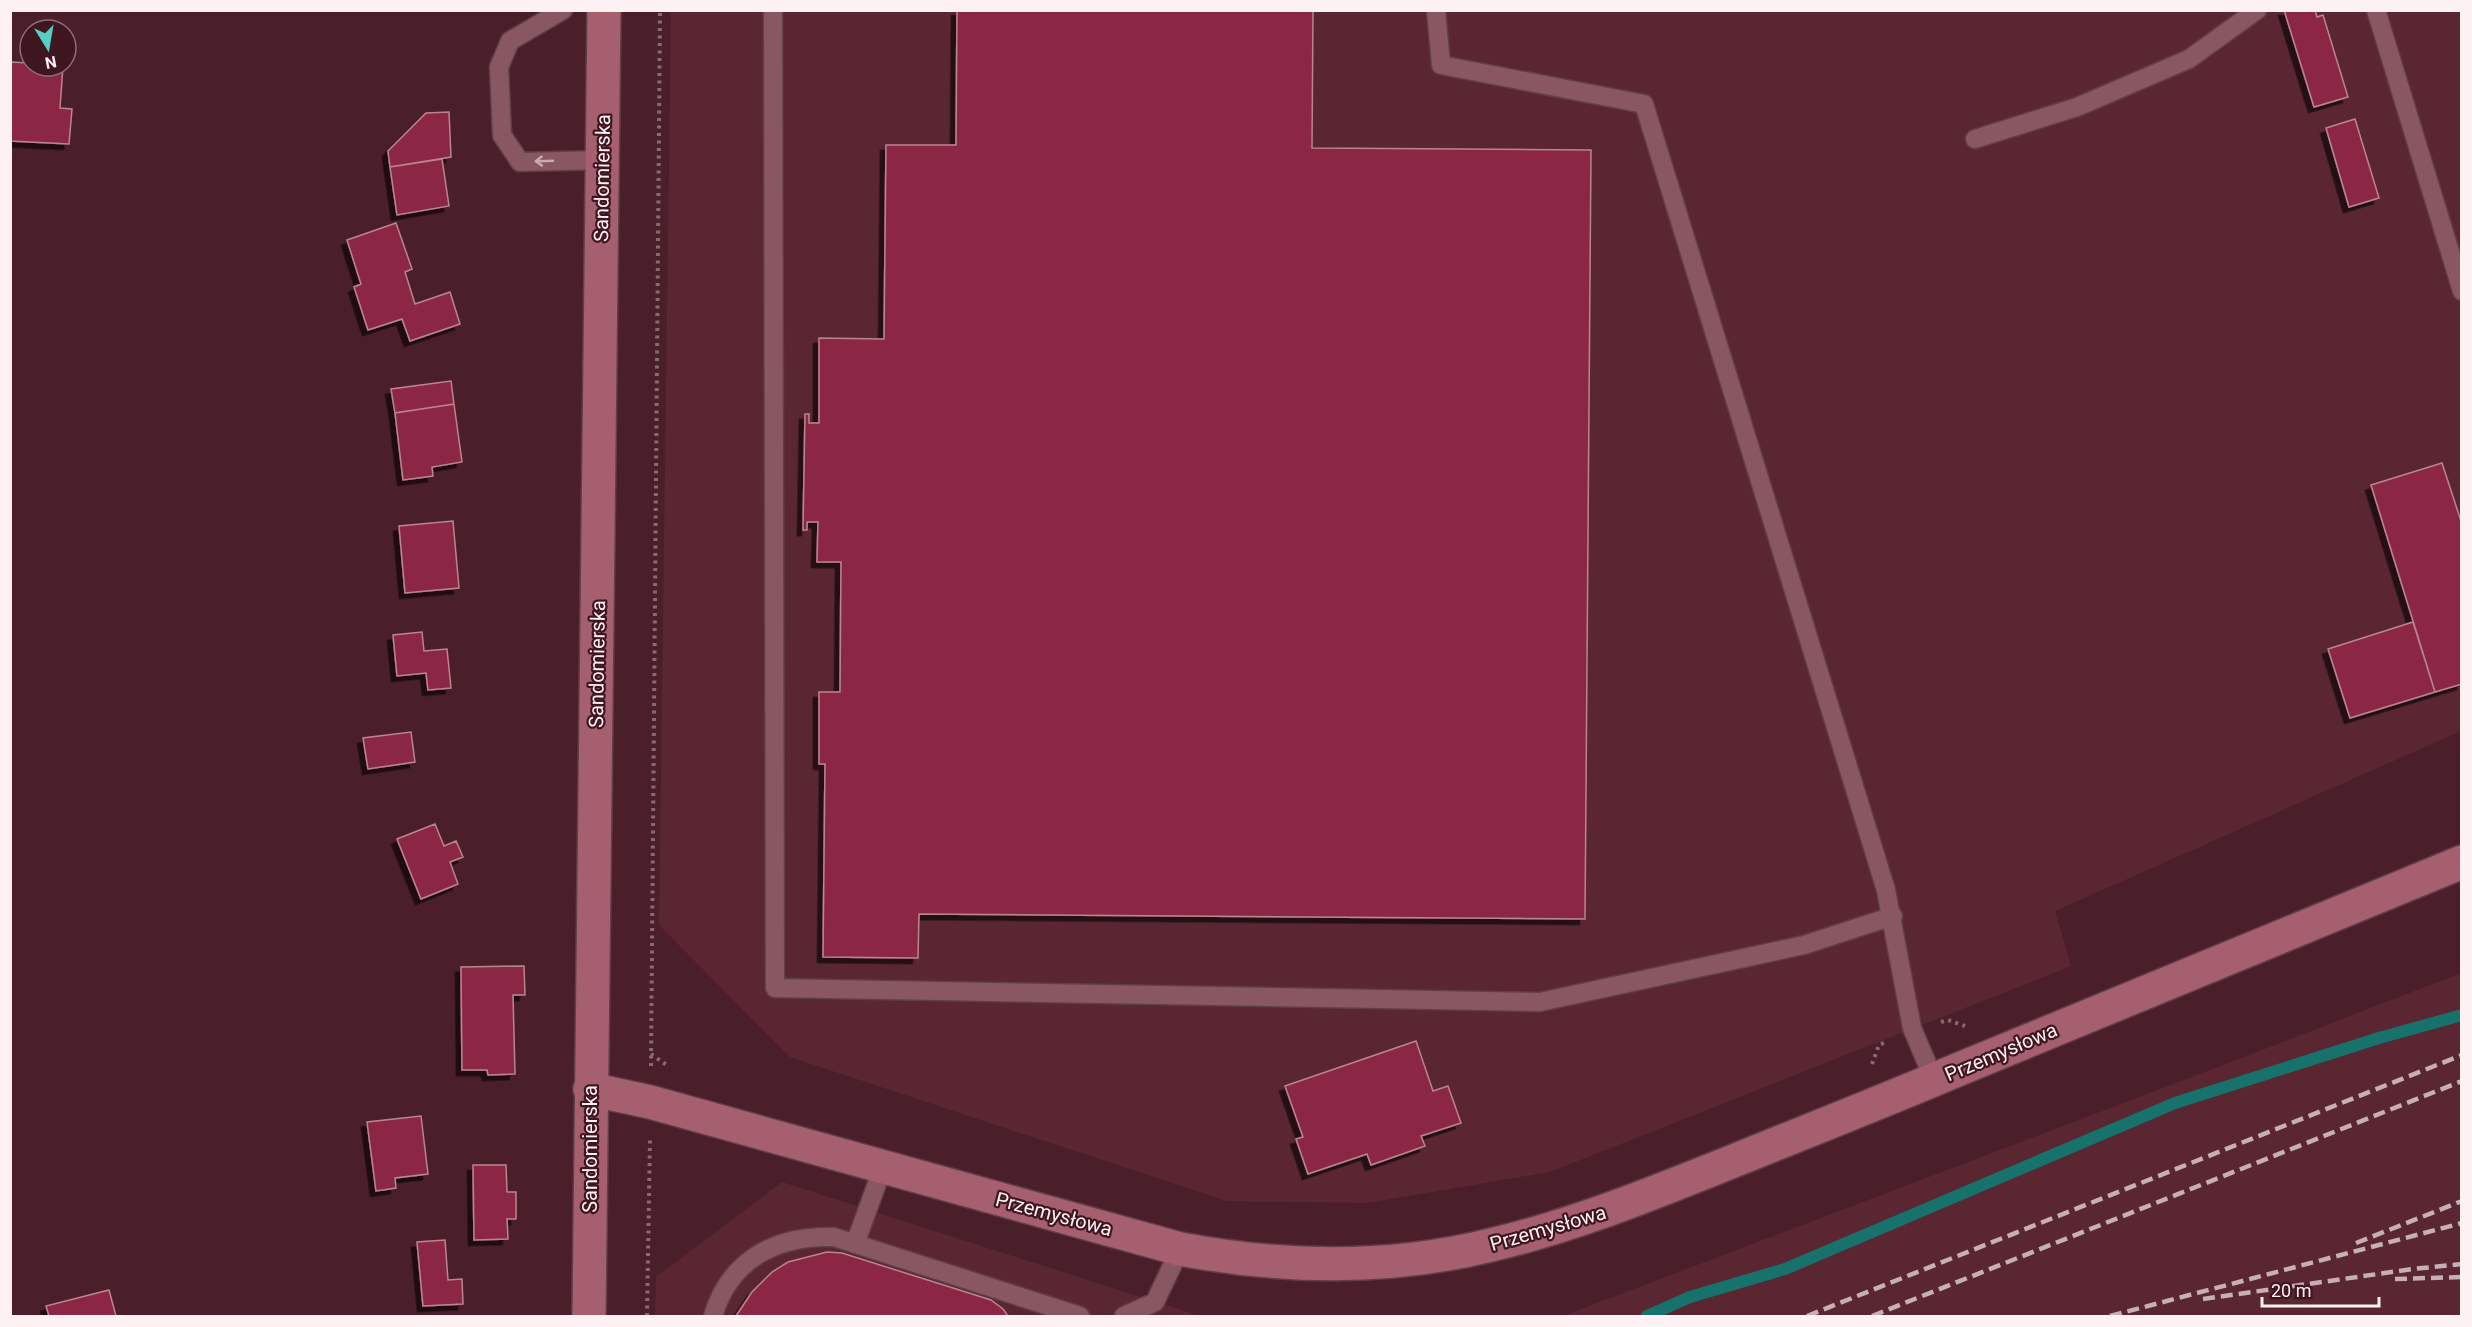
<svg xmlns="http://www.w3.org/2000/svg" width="2472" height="1327" font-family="Roboto,sans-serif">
<defs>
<filter id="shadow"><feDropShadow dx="-5.5" dy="5.5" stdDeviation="0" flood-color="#0009"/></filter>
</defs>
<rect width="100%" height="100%" fill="#4b1f29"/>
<!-- built -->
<path fill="#5a2632" d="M671 11H2461V731L2055 911 2071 966 1550 1172 1367 1203 1227 1201 790 1057 659 925Z
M2461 973V1315L1563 1316 2252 1054Z
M782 1182 1200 1316H655L656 1277Z"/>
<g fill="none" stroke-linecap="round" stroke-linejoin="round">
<!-- stream -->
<path stroke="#16726b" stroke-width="12" d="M1647 1316 1690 1297 1785 1269 2175 1103 2379 1038 2462 1015"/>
</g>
<!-- building -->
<path fill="#8b2745" stroke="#bb858f" stroke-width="1.5" filter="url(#shadow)" d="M957 10H1313L1312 148 1591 150 1585 919 919 914 918 958 823 957 825 764H819V692H840L841 562H817L818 522H807V530H803L805 414H809V423H819V338L884 339 886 145H956Z
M2284 10H2315L2317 17 2323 15 2348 97 2314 107Z
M11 62 30 63V66H63L60 108 72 109 69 144 10 141Z
M449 112 451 157 390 167 388 151 426 113Z
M2355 119 2379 198 2349 207 2326 128Z
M442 159 449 206 397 215 390 167Z
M396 223 412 269 405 272 415 304 450 292 460 324 410 341 402 319 368 330 354 287 361 284 347 240Z
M451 381 454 404 395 413 391 389Z
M454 404 462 462 432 467 433 476 403 480 395 413Z
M2442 463 2462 524V684L2435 692 2371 485Z
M453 521 459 588 405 593 399 526Z
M2413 622 2435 692 2350 718 2328 649Z
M422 632 424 651 447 649 451 688 428 690 426 673 397 676 393 635Z
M411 732 415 762 368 769 363 738Z
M435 824 444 846 456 841 463 857 450 862 458 884 421 899 397 839Z
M524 966 525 995H513L515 1074 488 1075 487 1070H462L461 967Z
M1416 1041 1433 1091 1448 1086 1461 1123 1421 1136 1425 1146 1371 1165 1367 1154 1308 1174 1296 1139 1303 1137 1285 1086Z
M421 1116 428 1174 395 1178 396 1188 376 1191 367 1122Z
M473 1165H506L507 1192H516V1219H507L508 1239 474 1240Z
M445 1240 448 1280 462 1279 463 1304 423 1306 417 1242Z
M827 1252 842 1253 991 1300 1003 1309 1008 1316H736L752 1292 772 1272 788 1262Z
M109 1290 116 1316H49L46 1306Z"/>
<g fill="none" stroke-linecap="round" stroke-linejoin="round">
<defs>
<path id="lane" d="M563 10 510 41 499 67 502 135 520 162 603 160
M773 10 775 988 1540 1002 1804 945 1893 916
M1436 10 1441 65 1644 104 1886 890 1912 1028 1934 1080
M2376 10 2462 291
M1975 139 2077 107 2189 59 2257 10
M855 1244 883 1167
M713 1316C730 1259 777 1235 834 1237L1080 1316
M1124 1316 1155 1302 1180 1249"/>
<path id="secondary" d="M590 1089 650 1102 1180 1249C1282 1268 1390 1270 1491 1245 1576 1225 1656 1192 1736 1160 1810 1130 1884 1101 1957 1070 2125 1000 2293 930 2462 862
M589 1316 604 10"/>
</defs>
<!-- lane casing -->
<use href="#lane" stroke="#603e48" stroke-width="21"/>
<!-- secondary casing -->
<use href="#secondary" stroke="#603e48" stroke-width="36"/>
<!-- path -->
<path stroke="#8a6a71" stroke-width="4" stroke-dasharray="3 4.5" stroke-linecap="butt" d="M1941 1022 1948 1020 1965 1026
M651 1054 668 1066
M1872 1064 1879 1045 1886 1042
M651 1066 660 10
M647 1316 650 1139"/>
<!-- lane -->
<use href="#lane" stroke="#895761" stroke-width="18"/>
<!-- secondary -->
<use href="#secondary" stroke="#a55f6e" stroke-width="33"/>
<!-- rail -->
<path stroke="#c6b0b5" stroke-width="4.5" stroke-dasharray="12 6" stroke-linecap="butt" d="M2356 1243 2462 1201
M2395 1279 2462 1277
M2203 1299 2413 1269 2462 1264
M1807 1316 2462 1055
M1872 1316 2462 1081
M2110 1316 2462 1223"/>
</g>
<!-- one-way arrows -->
<defs><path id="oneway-shaft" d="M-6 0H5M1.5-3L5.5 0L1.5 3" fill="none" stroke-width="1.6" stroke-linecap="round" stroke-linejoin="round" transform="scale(1.5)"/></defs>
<use stroke="#c9acb1" href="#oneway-shaft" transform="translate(544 161) rotate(178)"/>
<g text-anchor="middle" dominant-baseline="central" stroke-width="4.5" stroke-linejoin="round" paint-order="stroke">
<!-- street labels -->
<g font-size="20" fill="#fdf1f3" stroke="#3f1520">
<text transform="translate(602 178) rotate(-89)">Sandomierska</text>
<text transform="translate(597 664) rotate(-89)">Sandomierska</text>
<text transform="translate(2001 1052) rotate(-23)">Przemysłowa</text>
<text transform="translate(590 1149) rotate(-90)">Sandomierska</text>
<text transform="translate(1054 1214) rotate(15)">Przemysłowa</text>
<text transform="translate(1548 1228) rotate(-16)">Przemysłowa</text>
</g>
</g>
<!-- border -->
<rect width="2472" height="1327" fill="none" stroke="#fdf1f3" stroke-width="24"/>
<!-- north arrow -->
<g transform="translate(48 48) rotate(169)"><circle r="28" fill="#3f1520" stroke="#8b6d74" stroke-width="1.5"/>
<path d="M0-4.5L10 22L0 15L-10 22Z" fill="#56cec3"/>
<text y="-9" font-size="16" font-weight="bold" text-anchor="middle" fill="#fdf1f3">N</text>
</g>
<!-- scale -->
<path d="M2262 1297v9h117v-9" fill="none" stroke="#fdf1f3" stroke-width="3"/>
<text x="2271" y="1297" font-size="18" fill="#fdf1f3" stroke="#3f1520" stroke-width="4.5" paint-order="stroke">20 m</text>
</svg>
